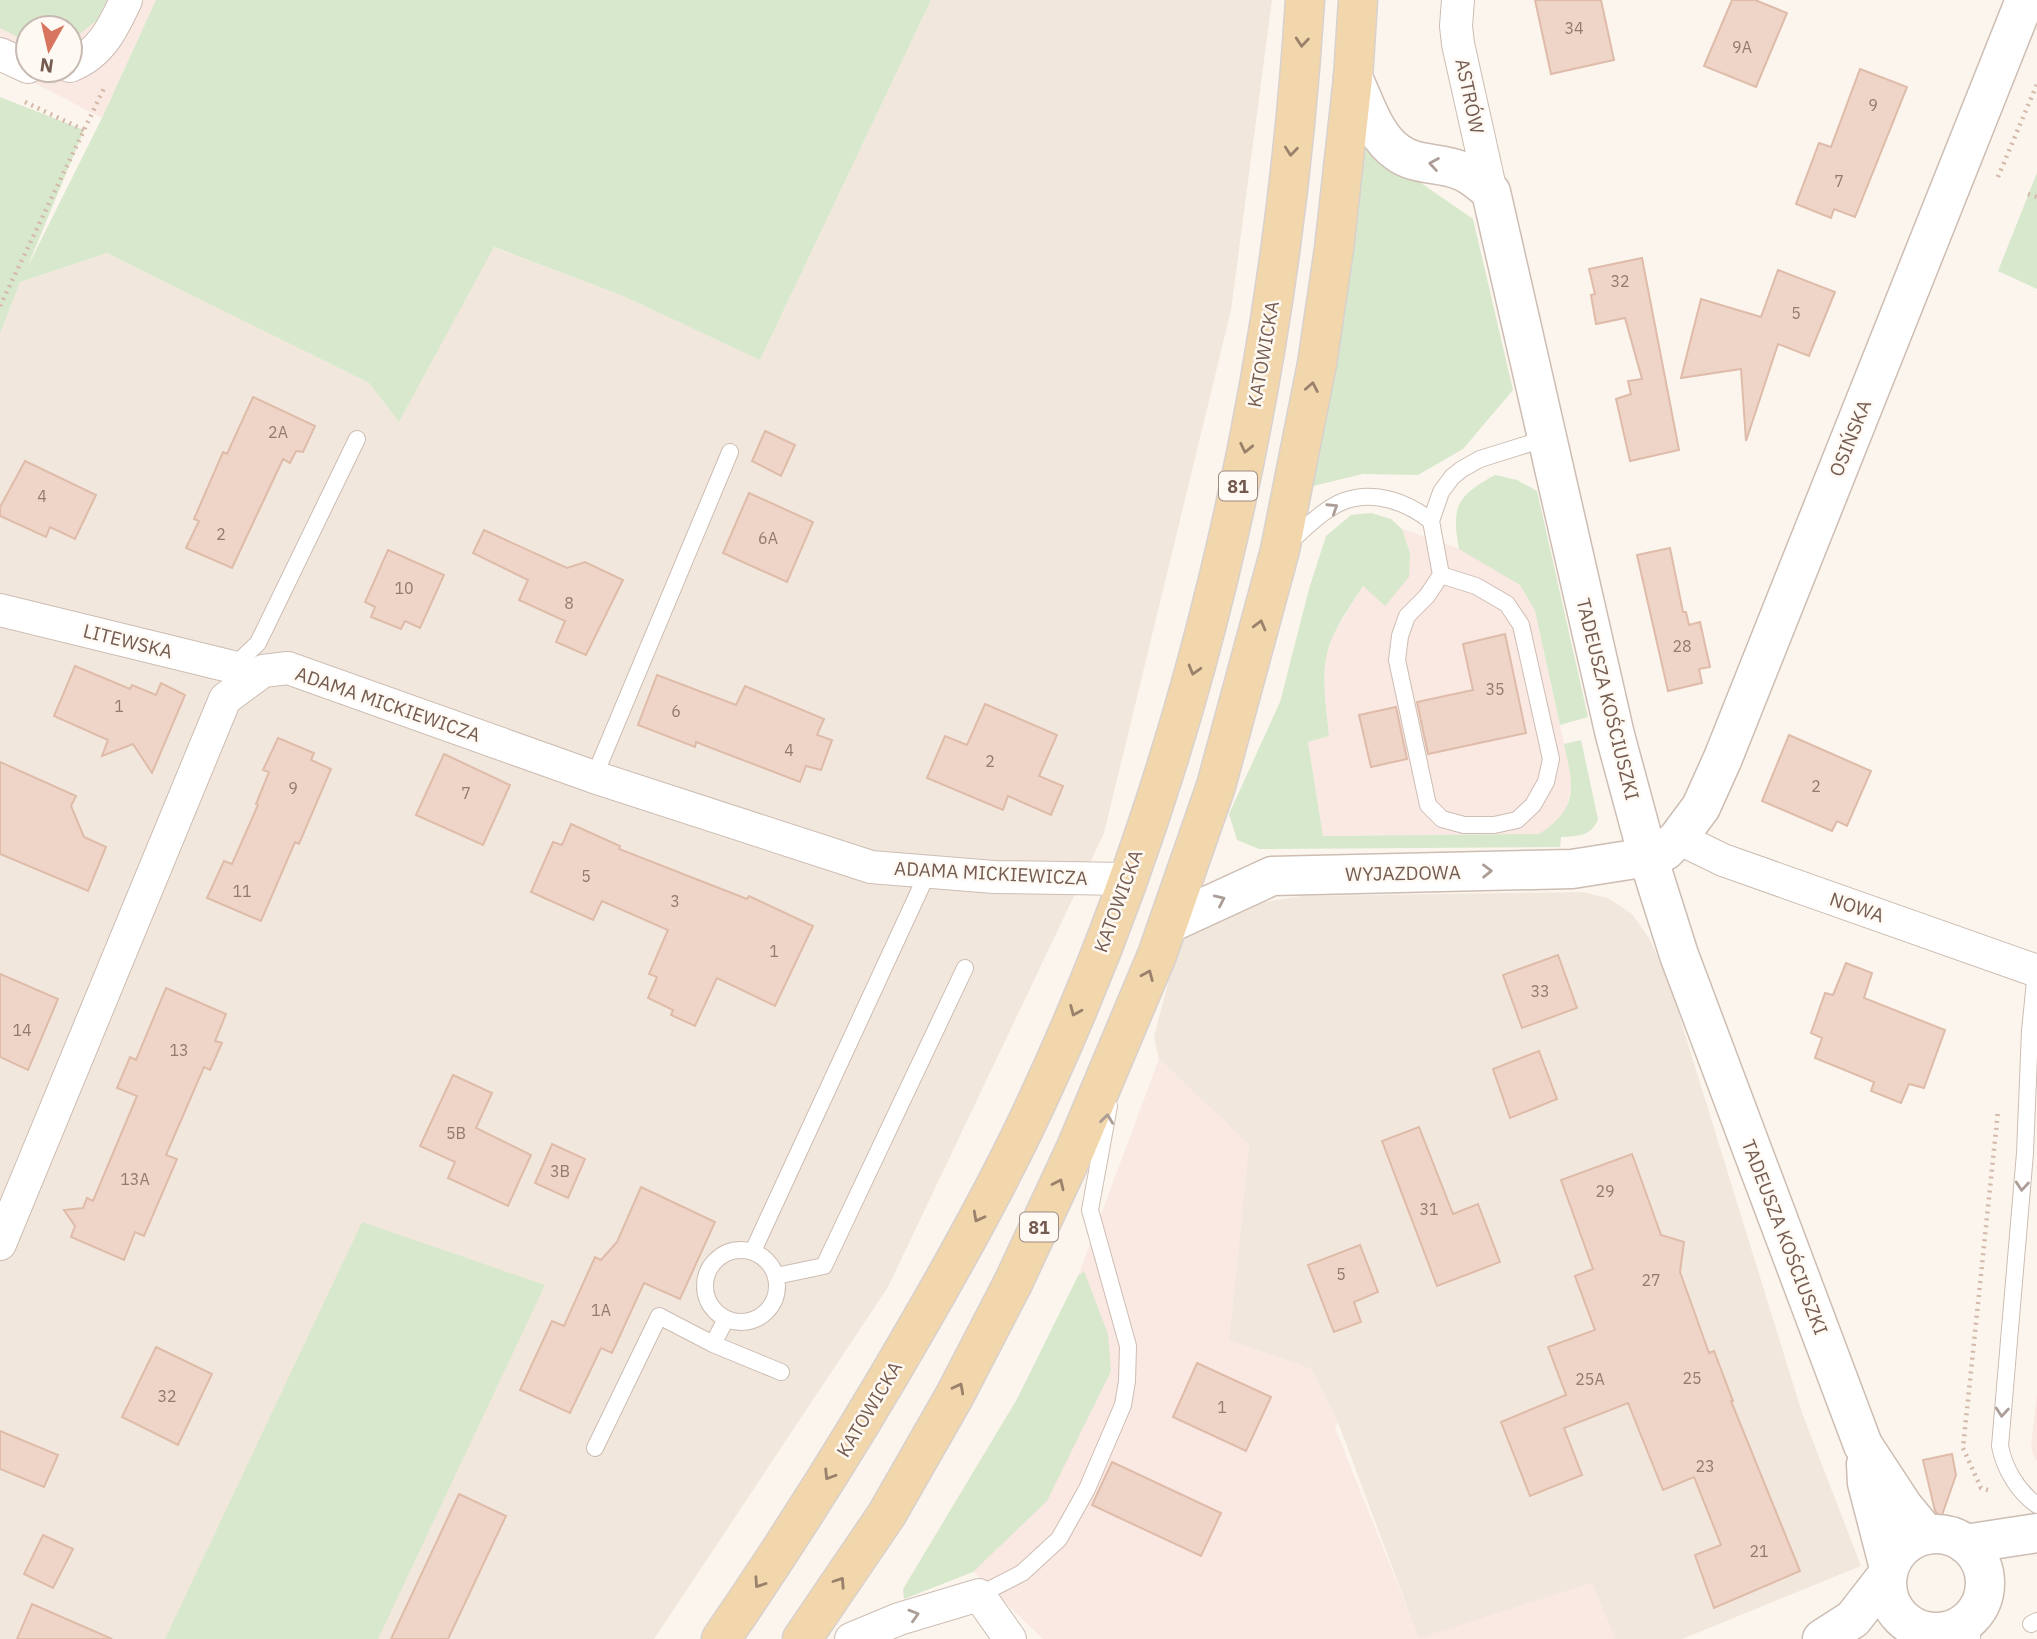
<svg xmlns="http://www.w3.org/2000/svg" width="2037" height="1639" font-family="'IBM Plex Sans',sans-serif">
<rect width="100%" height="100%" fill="#fbf5ed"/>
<!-- residential -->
<path fill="#f2e7dc" d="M931 0H1272L1231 310 1104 833 888 1287 654 1639H0V334L20 282 107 253 369 383 399 422 493 247 623 296 760 360Z
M1582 892 1608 898 1632 914 1649 938 1668 979 1802 1413 1861 1566 1682 1639H1615L1592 1583 1419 1639 1338 1422 1311 1369 1229 1340 1249 1145 1159 1059 1154 1037 1169 979 1184 937 1252 904 1301 896Z"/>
<!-- commercial -->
<path fill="#fae8e2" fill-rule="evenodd" d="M0 0H156L102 118 0 65ZM28 28H70V70H28Z
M1402 529 1466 551 1520 585 1535 611 1572 781 1567 807 1558 822 1539 834 1323 836 1308 741 1329 736 1324 683 1326 657 1333 635 1363 586 1385 606 1410 553Z
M1159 1059 1249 1145 1229 1340 1311 1369 1338 1422 1335 1428 1419 1638 1592 1583 1615 1639H1043L974 1572 1108 1334 1078 1276Z
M2037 1394V1460H2035L2031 1447Z"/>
<!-- green -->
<path fill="#d8e8cc" d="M0 0H107L97 20 71 41 70 28H28V42L0 28Z
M156 0H931L760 360 623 296 494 247 399 422 369 383 107 253 20 282 0 334V97L84 130 27 268 102 118Z
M1366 145 1473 219 1513 390 1463 449 1418 475 1363 474 1313 486Z
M2037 173V289L1998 271Z
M1495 475 1517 480 1537 491 1588 717 1560 725 1535 611 1520 585 1459 549C1451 506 1457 496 1495 475Z
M1371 513 1391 519 1402 529 1410 553 1409 577 1385 606 1363 586C1353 602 1342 617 1334 634 1318 666 1326 702 1329 736L1308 742 1323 836 1539 834C1580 807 1573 786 1564 744L1581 740 1598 819C1591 837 1578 836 1561 837L1560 847 1259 849 1237 840 1229 814 1280 702 1309 589 1326 536 1351 515Z
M362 1222 545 1285 378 1639H165Z
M1084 1271 1108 1334 1111 1371 1047 1501 973 1572 904 1599 903 1589 1017 1399 1078 1276Z"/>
<!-- building -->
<path fill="#eed5c7" stroke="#dfbba9" stroke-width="2" d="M1535 0H1601L1614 60 1551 74Z
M1732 0H1755L1787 13 1756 87 1704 66Z
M1860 69 1907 87 1855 217 1834 209 1831 218 1796 204 1819 143 1831 147Z
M1642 258 1679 450 1630 461 1616 399 1631 394 1628 381 1642 379 1625 318 1596 324 1591 295 1595 294 1589 269Z
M1778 270 1835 292 1809 356 1778 344 1746 441 1741 369 1681 378 1701 299 1761 317Z
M253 397 315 426 303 452 296 451 290 463 283 459 232 568 186 548 199 521 194 519 223 452 227 454Z
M765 431 795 445 781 476 752 461Z
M25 461 96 495 75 539 50 527 46 537 0 516V507Z
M749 493 813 522 787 582 723 553Z
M484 530 567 568 585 562 623 580 586 655 556 642 565 621 519 600 528 580 473 553Z
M1670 548 1683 612H1686L1689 625 1700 622 1710 667 1699 669 1702 683 1668 691 1637 555Z
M388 550 444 575 420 628 405 621 401 629 371 617 375 607 365 602Z
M1505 634 1526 733 1428 754 1417 702 1473 690 1463 644Z
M75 666 130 689 132 685 156 695 161 683 185 695 152 773 133 744 102 756 108 740 54 716Z
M657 675 736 705 745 686 824 719 817 735 832 740 821 770 806 766 800 782 696 742 695 747 638 725Z
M985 704 1057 735 1039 776 1063 786 1051 815 1008 796 1003 810 927 778 945 736 967 745Z
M1396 707 1407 759 1371 767 1359 715Z
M1789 735 1871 771 1847 826 1837 821 1832 831 1762 801Z
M278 738 314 753 311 760 331 769 299 844 295 842 261 921 207 898 224 861 232 864 258 805 256 804 269 772 263 770Z
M444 754 510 785 483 845 416 815Z
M0 762 76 796 71 806 84 837 106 847 88 891 0 854Z
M571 824 620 846 619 849 747 899 749 896 813 926 775 1006 717 978 695 1026 671 1015 673 1010 648 998 657 977 649 974 668 930 602 901 593 920 531 892 553 842 562 845Z
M1558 955 1577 1008 1522 1028 1503 975Z
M1846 963 1872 973 1864 998 1945 1030 1924 1088 1909 1084 1901 1103 1871 1091 1874 1082 1815 1058 1822 1038 1811 1033 1825 993 1833 995Z
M0 974 58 999 28 1070 0 1057Z
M166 988 226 1014 215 1041 222 1043 210 1070 204 1067 166 1155 177 1159 144 1236 135 1232 124 1260 71 1237 75 1226 64 1210 83 1208 87 1198 93 1201 137 1096 117 1088 130 1057 136 1060Z
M1539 1051 1557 1099 1510 1118 1493 1069Z
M453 1075 492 1093 476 1128 531 1155 508 1206 448 1178 455 1162 420 1146Z
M1419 1127 1453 1214 1478 1204 1500 1262 1437 1286 1382 1141Z
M552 1144 585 1159 568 1198 535 1183Z
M1632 1154 1661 1235 1684 1242 1680 1272 1709 1353 1714 1351 1733 1401H1731L1800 1571 1714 1608 1695 1555 1721 1545 1694 1477 1663 1490 1628 1403 1564 1428 1582 1475 1530 1496 1501 1422 1566 1395 1548 1347 1595 1330 1575 1276 1593 1269 1561 1180Z
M641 1187 715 1222 680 1299 644 1283 612 1353 601 1348 570 1413 520 1390 552 1321 564 1326 595 1257 601 1260 617 1242Z
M1360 1245 1378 1292 1354 1302 1361 1322 1334 1332 1308 1265Z
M156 1347 212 1374 178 1445 122 1417Z
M1197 1363 1271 1397 1246 1451 1173 1417Z
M0 1431 58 1455 44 1487 0 1469Z
M1952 1454 1956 1475 1941 1518 1935 1511 1923 1460Z
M1112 1462 1221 1513 1201 1556 1092 1505Z
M459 1494 506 1516 448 1639H391Z
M43 1535 73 1549 53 1588 24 1574Z
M32 1604 112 1639H17Z"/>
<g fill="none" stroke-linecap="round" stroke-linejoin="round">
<defs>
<path id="service" d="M1287 544C1304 530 1323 509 1344 501 1375 490 1407 502 1431 521
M1441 575 1476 586 1507 604 1521 625 1551 759 1546 782 1533 805 1517 820 1494 825H1464L1442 819 1428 805 1397 660 1400 636 1407 616 1427 596 1441 575 1431 521 1441 492 1452 477 1462 469 1480 459 1547 438
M233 667 258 643 357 439
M594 777 730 452
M2036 971 2030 1031 2025 1153 2000 1446C2004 1468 2018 1492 2037 1505
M705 1286a36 36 0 1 1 72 0a36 36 0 1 1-72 0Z
M753 1251 928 872
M776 1276 824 1266 965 968
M726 1319 713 1344 781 1372
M595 1448 659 1316 713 1344
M979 1595 1022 1573 1059 1539 1087 1489 1123 1405 1127 1381 1128 1346 1090 1210 1109 1106
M2031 1624 2037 1621"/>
<path id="minor" d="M1458 0 1456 26 1458 44 1491 192
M0 54 28 67
M70 66C101 54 113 28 126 0
M0 610 233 667 252 679
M1678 838 1723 860 2037 971
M0 1244 225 699 263 671 288 668 594 777 871 867 994 877 1128 879
M1964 1624V1639
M1924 1631 1928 1639
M851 1639 899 1619 979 1595 1010 1639"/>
<path id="tertiary" d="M1353 78C1365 102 1374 136 1397 152 1415 166 1439 162 1459 170 1471 174 1481 183 1491 192L1615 735 1648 857 1679 955 1863 1445 1903 1506 1927 1535
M1168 924 1272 876 1572 869 1648 857 1665 851 1678 838 1701 807 1723 758 2025 0
M1866 1464 1867 1483 1889 1568
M1887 1583a49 49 0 1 1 98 0a49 49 0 1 1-98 0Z
M1965 1544 2037 1533
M1822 1639 1853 1619 1888 1574"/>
<path id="primary" d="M721 1639C791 1537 857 1432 919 1324 956 1260 992 1195 1024 1129 1192 780 1281 385 1305 0
M802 1639 887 1514 955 1395 1013 1283 1075 1150 1157 955 1216 786 1280 550 1317 364 1334 249 1353 78 1358 0"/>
</defs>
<!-- service casing -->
<use href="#service" stroke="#cdbdb3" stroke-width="18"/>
<!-- minor casing -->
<use href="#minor" stroke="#cdbdb3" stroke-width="34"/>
<!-- tertiary casing -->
<use href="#tertiary" stroke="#cdbdb3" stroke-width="41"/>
<!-- primary casing -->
<use href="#primary" stroke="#d8d1ce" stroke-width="41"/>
<!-- path -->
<path stroke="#d4b8a9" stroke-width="4.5" stroke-dasharray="2 5" stroke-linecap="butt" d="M25 102 84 130
M1998 177 2037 84
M2028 194 2037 197
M0 306 105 86
M1988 1490 1981 1488 1963 1448 1998 1111"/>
<!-- service -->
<use href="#service" stroke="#fff" stroke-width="16"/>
<!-- minor -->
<use href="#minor" stroke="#fff" stroke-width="32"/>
<!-- tertiary -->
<use href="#tertiary" stroke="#fff" stroke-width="38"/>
<!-- primary -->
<use href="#primary" stroke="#f2d6ac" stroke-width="38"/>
</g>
<!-- one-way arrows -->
<defs><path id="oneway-chevron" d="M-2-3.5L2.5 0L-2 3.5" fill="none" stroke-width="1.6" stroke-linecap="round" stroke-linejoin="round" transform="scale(1.75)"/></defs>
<g stroke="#9a816c">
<use href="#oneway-chevron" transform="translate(1302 42) rotate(95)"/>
<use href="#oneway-chevron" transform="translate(1291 151) rotate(96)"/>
<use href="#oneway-chevron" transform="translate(1312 387) rotate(-79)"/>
<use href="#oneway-chevron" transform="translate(1246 448) rotate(102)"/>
<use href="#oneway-chevron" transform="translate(1260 625) rotate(-75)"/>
<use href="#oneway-chevron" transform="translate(1194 670) rotate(106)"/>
<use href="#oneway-chevron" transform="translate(1148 975) rotate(-67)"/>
<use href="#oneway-chevron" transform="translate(1075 1011) rotate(113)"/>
<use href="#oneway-chevron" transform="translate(1059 1184) rotate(-65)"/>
<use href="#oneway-chevron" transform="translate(978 1217) rotate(118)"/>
<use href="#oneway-chevron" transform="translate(959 1388) rotate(-62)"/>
<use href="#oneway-chevron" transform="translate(829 1475) rotate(122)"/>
<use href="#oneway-chevron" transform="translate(840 1582) rotate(-56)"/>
<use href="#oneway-chevron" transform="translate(759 1583) rotate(124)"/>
</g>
<g stroke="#ac9d97">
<use href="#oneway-chevron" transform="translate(1434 164) rotate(-171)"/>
<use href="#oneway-chevron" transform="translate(1333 508) rotate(-33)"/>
<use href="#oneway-chevron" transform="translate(1487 871) rotate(-1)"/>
<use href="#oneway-chevron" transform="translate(1220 900) rotate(-25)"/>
<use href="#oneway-chevron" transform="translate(1107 1119) rotate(-83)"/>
<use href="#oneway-chevron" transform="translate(2022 1186) rotate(95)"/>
<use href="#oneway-chevron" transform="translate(2002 1412) rotate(95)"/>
<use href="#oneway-chevron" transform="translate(914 1615) rotate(-17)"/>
</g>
<g text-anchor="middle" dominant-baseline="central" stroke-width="5" stroke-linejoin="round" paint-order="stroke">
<!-- number labels -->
<g font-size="16" fill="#937a6e">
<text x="1574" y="28">34</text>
<text x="1742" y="47">9A</text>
<text x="1873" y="105">9</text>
<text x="1839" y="181">7</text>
<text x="1620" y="281">32</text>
<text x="1796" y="313">5</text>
<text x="278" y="432">2A</text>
<text x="42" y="496">4</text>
<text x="221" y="534">2</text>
<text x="768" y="538">6A</text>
<text x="404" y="588">10</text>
<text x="569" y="603">8</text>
<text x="1682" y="646">28</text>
<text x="1495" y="689">35</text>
<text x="119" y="706">1</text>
<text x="676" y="711">6</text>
<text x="789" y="750">4</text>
<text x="990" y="761">2</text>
<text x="1816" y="786">2</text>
<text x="293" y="788">9</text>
<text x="466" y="793">7</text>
<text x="586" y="876">5</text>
<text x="242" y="891">11</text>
<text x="675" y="901">3</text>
<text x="774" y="951">1</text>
<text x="1540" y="991">33</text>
<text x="22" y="1030">14</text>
<text x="179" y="1050">13</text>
<text x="456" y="1133">5B</text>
<text x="560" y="1171">3B</text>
<text x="135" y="1179">13A</text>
<text x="1605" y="1191">29</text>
<text x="1429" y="1209">31</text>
<text x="1341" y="1274">5</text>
<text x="1651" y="1280">27</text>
<text x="601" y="1310">1A</text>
<text x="1692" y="1378">25</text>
<text x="1590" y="1379">25A</text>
<text x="167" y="1396">32</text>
<text x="1222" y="1407">1</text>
<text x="1705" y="1466">23</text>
<text x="1759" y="1551">21</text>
</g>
<!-- shield labels -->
<g fill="#fef9f3" stroke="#9e8b82" stroke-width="2">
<rect x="1219" y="471.5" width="38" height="29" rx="5"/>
<rect x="1020" y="1212.5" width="38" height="29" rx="5"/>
</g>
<g font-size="18" font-weight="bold" fill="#755c51">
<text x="1238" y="486">81</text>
<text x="1039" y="1227">81</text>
</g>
<!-- street labels -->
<g font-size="19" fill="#755c51" stroke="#fef9f3">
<text transform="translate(1470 96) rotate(78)">ASTRÓW</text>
<text transform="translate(1263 354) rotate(-80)">KATOWICKA</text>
<text transform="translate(1850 438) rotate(-68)">OSIŃSKA</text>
<text transform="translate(128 641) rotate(14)">LITEWSKA</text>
<text transform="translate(1608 699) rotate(76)">TADEUSZA KOŚCIUSZKI</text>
<text transform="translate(388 704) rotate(19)">ADAMA MICKIEWICZA</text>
<text transform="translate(991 873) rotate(3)">ADAMA MICKIEWICZA</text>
<text transform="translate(1403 873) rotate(-1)">WYJAZDOWA</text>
<text transform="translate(1118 901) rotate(-70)">KATOWICKA</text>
<text transform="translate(1857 907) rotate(19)">NOWA</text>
<text transform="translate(1785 1237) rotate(69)">TADEUSZA KOŚCIUSZKI</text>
<text transform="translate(869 1409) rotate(-59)">KATOWICKA</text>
</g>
</g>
<!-- north arrow -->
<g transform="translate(49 49) rotate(188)"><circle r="33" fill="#fef9f3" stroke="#c7bab2" stroke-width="2"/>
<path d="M0-5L12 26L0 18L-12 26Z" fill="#d8755f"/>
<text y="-10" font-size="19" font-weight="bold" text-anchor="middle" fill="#755c51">N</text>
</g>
</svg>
